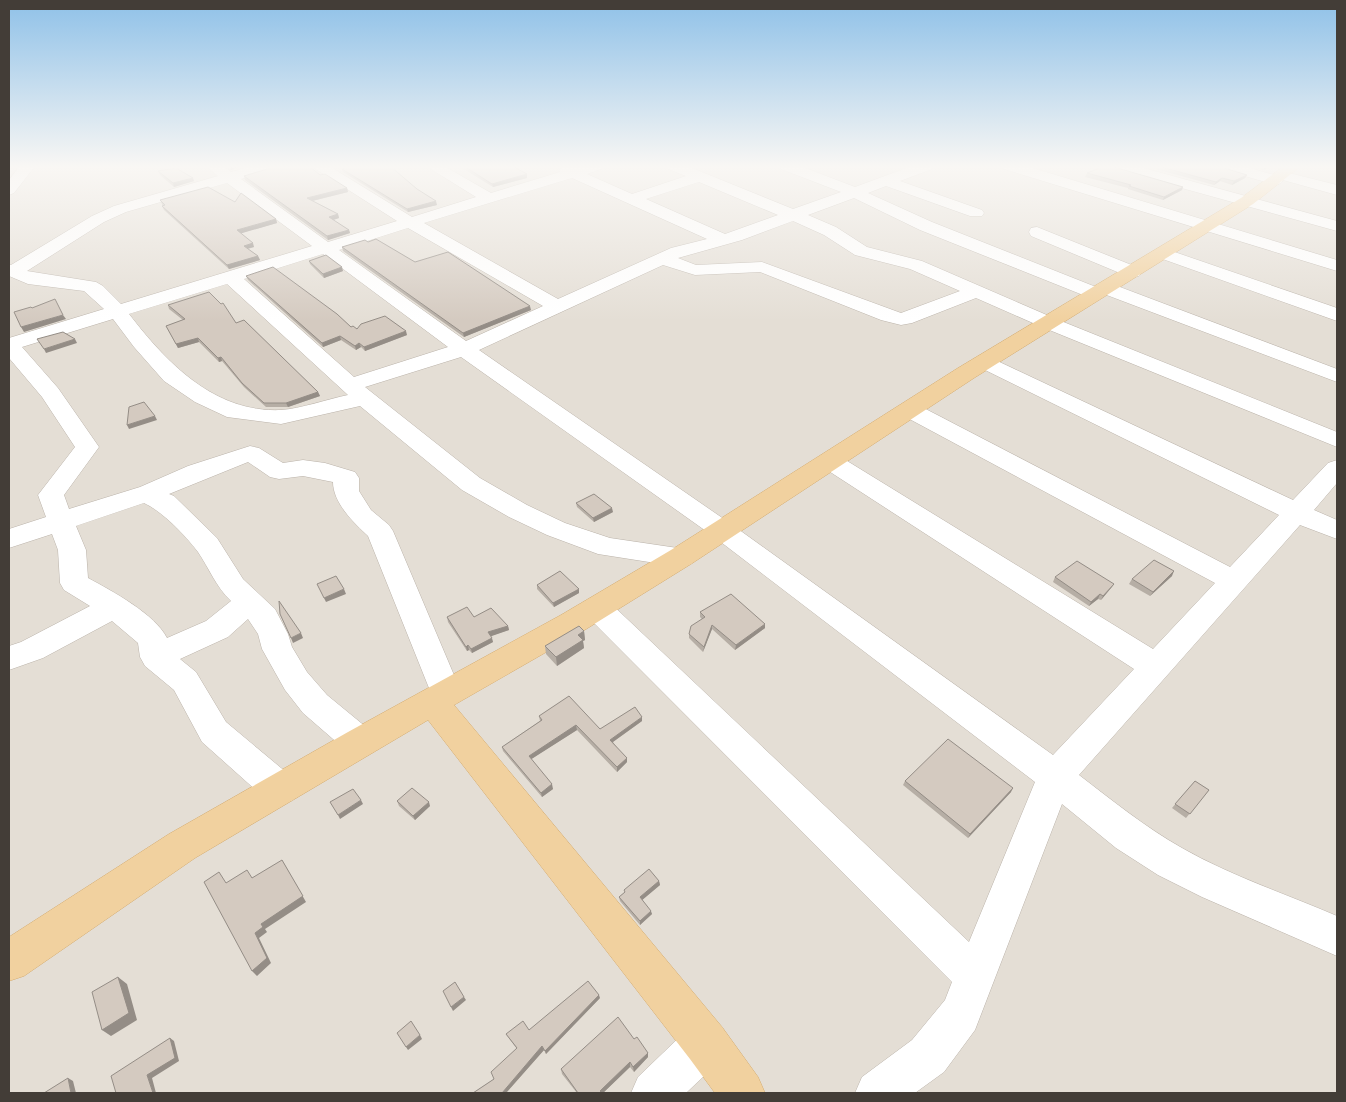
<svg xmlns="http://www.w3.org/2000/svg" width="1346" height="1102" font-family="Inter,sans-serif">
<rect width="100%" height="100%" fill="#f1ede7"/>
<!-- residential -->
<path fill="#e4ded5" d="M9 166H1337V1093H9Z"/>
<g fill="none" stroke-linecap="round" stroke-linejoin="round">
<defs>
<path id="minor" d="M20 166H35L14 193 9 195V180Z
M206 166H223L231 172 252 166H277L275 169 241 179 328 242 397 221 311 166H329L412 217 476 197 426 166H444L491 193 560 172 559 170 563 166 574 168 603 166 601 169 587 174 632 194 686 176 668 169 666 166H687L793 209 841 192 781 169 779 166H800L855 187 912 166H934L932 169 900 181 982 210 984 213 982 216H970L886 186 868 193 932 222 1096 287 1098 284 1105 282 1112 284 1337 369V382L1104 294 1102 297 1095 299 1088 297 920 230 854 198 808 215 836 227 867 247 922 261 1056 319 1337 432V447L1042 327 976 298 912 323 901 325 881 320 760 272 695 275 663 265 479 350 731 524 1053 755 1134 669 821 466 818 461 821 456 830 453 839 456 1153 649 1215 583 902 415 899 410 902 405 910 403 918 405 1230 567 1279 515 977 366 973 362 977 358 984 356 991 358 1293 500 1328 463 1337 460V483L1314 510 1337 520V539L1300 525 1079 775C1113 801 1145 827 1182 848 1231 876 1286 894 1337 916V956L1202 897 1158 875 1116 848 1062 804 975 1030 944 1072 915 1093H855L862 1077 912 1040 945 1000 952 982 587 616 582 608 587 600 597 597 607 600 969 942 1035 782 713 536 461 357 365 387 480 478 527 505 565 523 610 538 691 550 695 557 691 564 681 567 598 554 547 535 509 517 462 490 360 406 281 424 227 417 195 402 164 381 134 347 113 319 22 347 58 388 99 447 64 495 69 509 140 487 188 466 250 446 259 448 283 463 303 460 325 463 355 472 359 478V491L371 510 389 525 393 531 462 694 457 703 446 707 435 703 368 536C354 523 333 503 333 482L303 476 279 479 270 477 248 462 169 494 174 496 217 538 243 579 275 609 288 634 292 647 307 672 327 695 372 732 377 742 372 752 360 756 348 752 303 713 285 690 262 649 258 634 248 619 228 637 180 659 196 672 226 722 293 778 298 789 293 800 280 805 267 800 202 742 174 690 145 666 140 657 138 643 112 621 43 658 9 670V646L21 642 90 606 64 590 60 583 58 550 52 534 9 548V529L46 517 38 495 75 447 42 397 9 358V338L104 309 84 291 28 284 9 276V265H11L92 216 114 206 218 176ZM572 178 707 239 671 248 558 299 424 223ZM699 182 778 215 725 234 646 199ZM227 183 312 246 121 304 103 286 96 282 27 271 104 222 126 212ZM793 221 824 235 855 255 910 269 960 291 901 313 762 262 696 265 678 258 742 240ZM408 228 543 306 466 341 339 250ZM323 254 448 347 354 377 244 279ZM227 284 348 395C328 399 300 409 281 410 214 413 166 362 129 314ZM144 503C162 511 186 536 198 552 209 568 216 587 231 601L206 621 167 638C155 614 112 591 88 578L86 550 76 526Z
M1002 166H1026L1337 260V271L1004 169Z
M1111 166H1136L1337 221V231L1113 169Z
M1218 166H1243L1274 175 1276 172 1281 171 1337 185V195L1283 180 1281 183 1276 185 1220 169Z
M1037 227 1139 268 1142 272 1139 276 1133 277 1127 276 1031 236 1029 232 1031 228Z
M1163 248 1337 308V321L1157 257 1154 253 1157 249Z
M706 1021 722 1027 728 1043 722 1059 686 1093H631L638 1077 690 1027Z"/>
<path id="major" d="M1284 166H1301L1253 204 974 378 691 564 583 631 454 705 722 1027 758 1077 765 1093H715L690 1059 428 720 195 858 24 976 9 981V937L169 834 348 732 561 615 671 550 958 368 1241 198Z"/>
</defs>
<!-- minor casing -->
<use href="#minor" stroke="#bbb3aa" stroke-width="1"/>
<!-- major casing -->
<use href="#major" stroke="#d4ac71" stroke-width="1"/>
<!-- minor -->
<use href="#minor" fill="#fff" fill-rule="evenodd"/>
<!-- major -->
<use href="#major" fill="#f1d19f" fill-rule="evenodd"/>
</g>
<!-- wall -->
<path fill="#b6aea5" d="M225 166H244L231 170Z
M459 166H524L516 169 527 178 493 187Z
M1145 166H1220L1221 167 1247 175 1245 178 1232 185 1220 181 1214 185Z
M1251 166H1270L1263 170Z
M1114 167 1182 190 1163 200 1128 189V188L1085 177 1087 173Z
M342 169 417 189 437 205 408 212 343 172Z
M158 171 194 181 174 187 160 175Z
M320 175 347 188 348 192 312 201 338 214 339 218 333 220 349 230 350 233 328 240 245 180 244 176Z
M160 200 235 202 276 219 277 223 241 233 254 247 248 249 258 256 260 260 229 269 164 210 162 206H163Z
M368 242 415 262 531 310 464 337 343 251 342 247Z
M309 261 343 271 324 278 310 264Z
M246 276 351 327 357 329 407 335 365 351 361 347 356 350 341 340 323 347 248 280Z
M168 305 236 323 318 392 320 396 288 407H266L244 387 222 361 219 362 199 342 178 348 166 326 183 320 169 309Z
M576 503 613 512 594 522 577 507Z
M1172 576 1150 596 1129 584 1132 579Z
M1055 577 1114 584 1111 588 1101 600 1098 599 1089 606 1053 582Z
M537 585 579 593 554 607 537 589Z
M700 612 765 624V628L735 650 712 629 703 652 689 638V634L702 619 700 617Z
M447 617H474L508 626 509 630 490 636 493 642 472 653 469 650 467 651 448 622Z
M584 631 585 640 583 641 584 648 557 666 546 654 545 646Z
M539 716 600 729 642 721 613 742 627 762 617 772 577 730 531 759 553 789 542 797 503 751 502 747 540 721Z
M905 781 1011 792 968 838 903 785Z
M1195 781 1209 790 1186 818 1172 808Z
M397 801 430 806 415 820 399 806Z
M659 881 660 885 642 900 652 914 640 925 620 901 619 897 625 892 624 890Z
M600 998 546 1054 544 1050 506 1093H473L494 1079 517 1049 508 1037 506 1034 529 1030Z
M634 1039 648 1057 634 1072 630 1067 603 1093H577L562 1074 561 1069Z"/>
<!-- shaded-wall -->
<path fill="#948d86" d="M231 166H244L231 170Z
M512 166H524L512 170Z
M1265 166H1270L1263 170Z
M527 174V178L493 187 492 184Z
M1247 175 1245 178 1232 185 1234 181Z
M193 178 194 181 174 187 173 183Z
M1222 178 1220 181 1214 185 1216 182Z
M1183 187 1182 190 1163 200 1164 197Z
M347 188 348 192 308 202 307 198Z
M436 201 437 205 408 212 407 209Z
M338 214 339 218 330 221 329 217Z
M276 219 277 223 239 234 237 230Z
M349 230 350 233 328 240 327 236Z
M253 243 254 247 245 249 244 246Z
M258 256 260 260 229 269 227 265Z
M342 267 343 271 324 278 323 274Z
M530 306 531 310 464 337 463 333Z
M63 315 66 319 24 332 21 327Z
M406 331 407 335 365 351 364 347Z
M340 336 341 340 323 347 322 343Z
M198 338 199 342 178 348 176 344Z
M75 339 77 343 46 353 44 349Z
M359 343 361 347 356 350 355 346Z
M221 357 222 361 219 362 218 358Z
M318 392 320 396 288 407 286 403Z
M155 416 157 420 129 429 127 425Z
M612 508 613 512 594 522 593 518Z
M1174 571 1172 576 1150 596 1153 592Z
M1114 584 1111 588 1101 600 1103 596Z
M344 589 346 594 326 602 324 598Z
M579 589V593L554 607 553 603Z
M1100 594 1098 599 1089 606 1091 602Z
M765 624V628L735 650 736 645Z
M712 625V629L703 652 704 647Z
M508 626 509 630 489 637 488 632Z
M584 631 585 640 583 641 584 648 557 666 556 657 578 635Z
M301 633 303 638 293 643 291 638Z
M492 638 493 642 472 653 471 649Z
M468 645 469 650 467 651 466 647Z
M642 717V721L610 744V740Z
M576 725 577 730 530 760 529 756Z
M627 758V762L617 772V767Z
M552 784 553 789 542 797 541 793Z
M1013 788 1011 792 968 838 970 834Z
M361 800 363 804 340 819 338 815Z
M429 802 430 806 415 820 413 816Z
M282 860 306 902 265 929 267 932 259 938 271 963 257 976 252 971 255 933 261 924Z
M659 881 660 885 641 901 640 897Z
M651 911 652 914 640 925V921Z
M118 977 127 984 137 1020 111 1036 102 1030Z
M599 995 600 998 546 1054 545 1051Z
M464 997 466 1000 453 1011 451 1007Z
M420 1035 422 1039 408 1050 406 1047Z
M170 1038 174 1041 179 1061 152 1078 156 1093H153L147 1075Z
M542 1046 544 1050 506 1093H502Z
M648 1053V1057L634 1072 633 1067Z
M630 1062V1067L603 1093H601L600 1091Z
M68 1078 73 1081 76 1093H71Z"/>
<!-- building -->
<path fill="#d4cac0" stroke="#948d86" d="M275 166H309L320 175 325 174 347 188 307 198 338 214 329 217 349 230 327 236 244 176 274 167Z
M352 166H390L417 189 436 201 407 209 342 169Z
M464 166H512L527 174 492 184Z
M1105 166H1113L1114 167 1183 187 1164 197 1129 186 1131 185 1087 173Z
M1158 166H1220L1221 167 1247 175 1234 181 1222 178 1216 182Z
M176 168 193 178 173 183 158 171Z
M208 187 235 202 241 193 276 219 237 230 253 243 244 246 258 256 227 265 162 206 165 205 160 200Z
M376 239 415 262 448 252 530 306 463 333 342 247 365 240 368 242Z
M326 255 342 267 323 274 309 261Z
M273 267 337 314 351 327 353 326 357 329 361 324 385 316 406 331 364 347 359 343 355 346 340 336 322 343 246 276Z
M209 292 221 304 223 303 236 323 244 320 318 392 286 403H264L242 383 221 357 218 358 198 338 176 344 166 326 185 319 168 305Z
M55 299 63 315 21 327 14 312 31 307 32 308Z
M63 332 75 339 44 349 37 339Z
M144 402 155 416 127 425 129 407Z
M594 494 612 508 593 518 576 503Z
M1154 560 1174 571 1153 592 1132 579Z
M1077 561 1114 584 1103 596 1100 594 1091 602 1055 577Z
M560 571 579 589 553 603 537 585Z
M336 576 344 589 324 598 317 584Z
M731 594 765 624 736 645 712 625 704 647 689 634 691 626 705 617 700 612Z
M279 601 301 633 291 638 280 614Z
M467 607 474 617 491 608 508 626 488 632 492 638 471 649 468 645 466 647 447 617Z
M579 626 584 631 578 635 583 640 556 657 545 646Z
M569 696 600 729 635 707 642 717 610 740 627 758 617 767 576 725 529 756 552 784 541 793 502 747 542 720 539 716Z
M948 739 1013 788 970 834 905 781Z
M1195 781 1209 790 1190 814 1175 804Z
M412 788 429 802 413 816 397 801Z
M353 789 361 800 338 815 330 802Z
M282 860 303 896 261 924 263 927 255 933 267 958 252 971 204 882 219 872 226 883 247 870 252 878Z
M649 869 659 881 640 897 651 911 640 921 619 897 625 892 624 890Z
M118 977 129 1013 102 1030 92 992Z
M588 981 599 995 545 1051 542 1046 502 1093H473L494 1079 491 1072 517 1048 506 1034 523 1021 529 1030Z
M455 982 464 997 451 1007 443 991Z
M618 1017 634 1039 637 1037 648 1053 633 1067 630 1062 600 1091 602 1093H578L561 1069Z
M411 1021 420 1035 406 1047 397 1033Z
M170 1038 175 1058 147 1075 153 1093H116L111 1076Z
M68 1078 71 1093H44Z"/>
<!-- sky -->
<linearGradient id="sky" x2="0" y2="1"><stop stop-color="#8fc1e8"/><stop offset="0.52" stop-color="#f9f7f4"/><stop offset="1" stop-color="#f9f7f4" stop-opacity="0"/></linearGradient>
<rect width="1346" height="321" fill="url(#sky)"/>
<!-- border -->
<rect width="1346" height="1102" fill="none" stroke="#433d37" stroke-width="20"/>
</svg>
